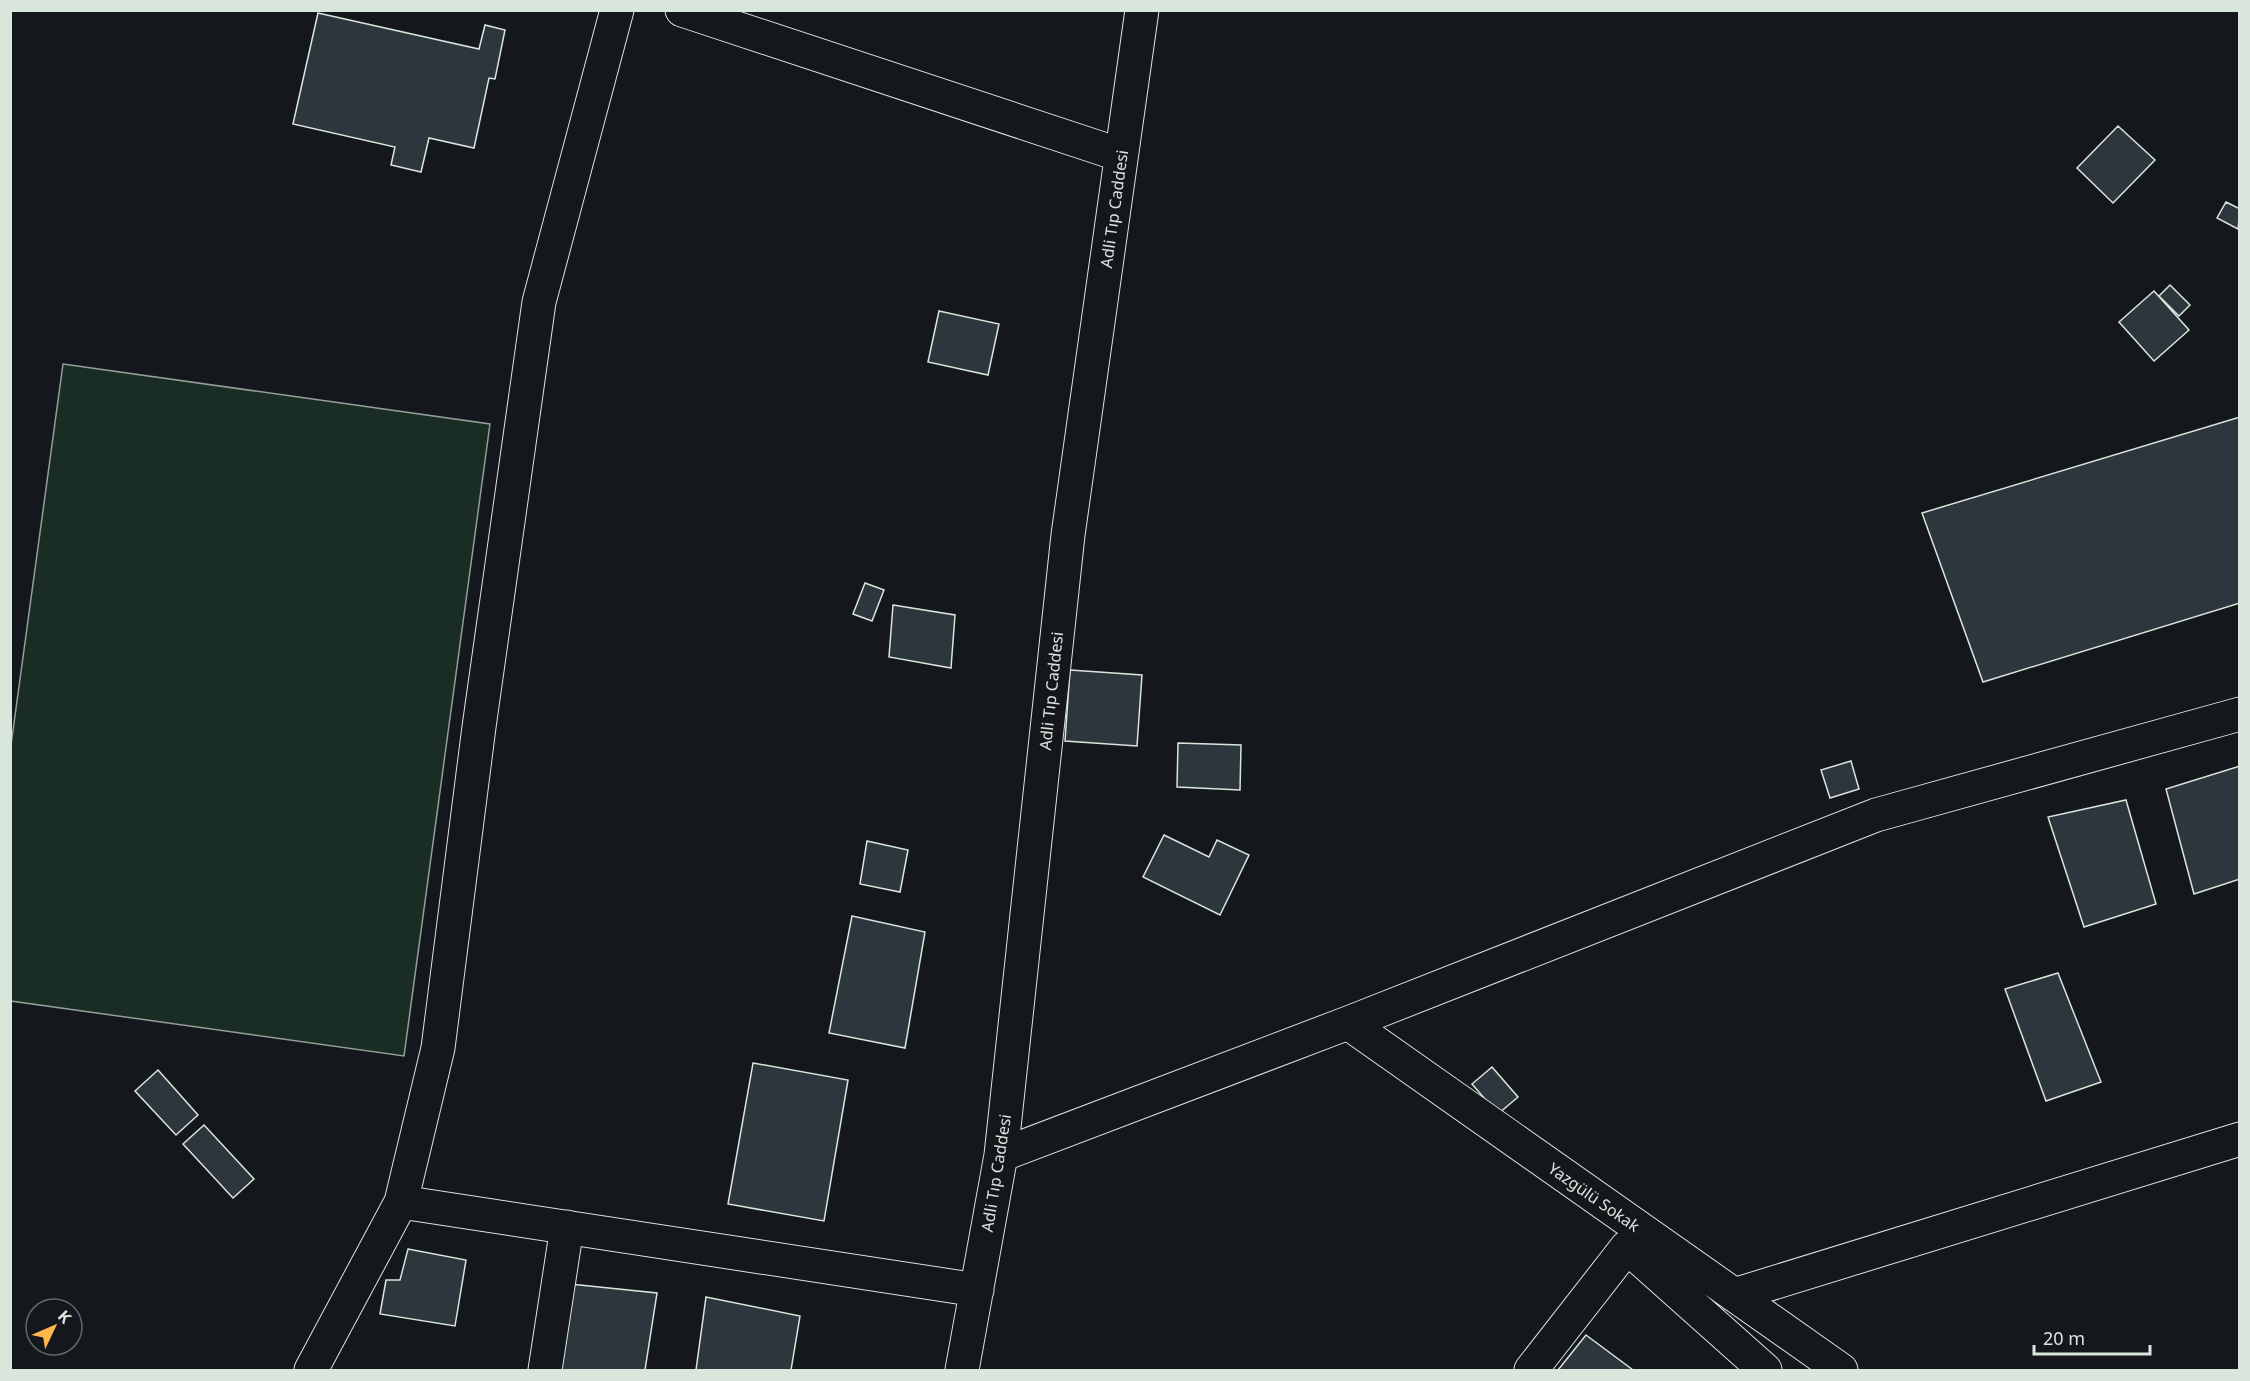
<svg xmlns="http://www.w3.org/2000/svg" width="2250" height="1381" font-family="'Noto Sans',sans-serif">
<rect width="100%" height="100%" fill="#14181c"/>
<!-- green -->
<path fill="#1a2d24" stroke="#939e99" stroke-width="1.5" d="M63 364 490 424 404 1056 11 1001V745Z"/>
<!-- building -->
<path fill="#2c363c" stroke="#d8e6dc" stroke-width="1.5" d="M318 13 479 49 485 25 505 30 495 79 489 78 474 148 429 138 421 172 391 165 395 147 293 124Z
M2118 126 2155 160 2113 203 2077 168Z
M2226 202 2240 209 2238 229 2217 218Z
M2170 285 2190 305 2179 316 2159 296Z
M2154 291 2189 330 2154 361 2119 322Z
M939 311 999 324 988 375 928 362Z
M2240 417V603L1983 682 1922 513Z
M865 583 884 590 872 621 853 614Z
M893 605 955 615 951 668 889 657Z
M1070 670 1142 675 1137 746 1065 741Z
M1178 743 1241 745 1240 790 1177 787Z
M1851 761 1859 789 1830 798 1821 770Z
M2240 766V879L2194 894 2166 789Z
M2126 800 2156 904 2084 927 2048 817Z
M1164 835 1209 857 1217 840 1249 855 1220 915 1143 877Z
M867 841 908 850 900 892 860 884Z
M852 916 925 932 905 1048 829 1033Z
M2058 973 2101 1082 2046 1101 2005 989Z
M753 1063 848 1080 824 1221 728 1204Z
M1492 1067 1518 1097 1498 1114 1472 1084Z
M158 1070 198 1115 176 1135 135 1091Z
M204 1125 254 1179 233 1198 183 1144Z
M408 1249 466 1260 455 1326 380 1314 386 1280H400Z
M570 1284 657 1293 645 1370H553Z
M706 1297 800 1316 791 1370H696Z
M1586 1335 1633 1370H1558Z"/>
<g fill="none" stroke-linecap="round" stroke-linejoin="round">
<defs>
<path id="minor" d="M682 10 1121 155
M1348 1023 1841 1370
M1001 1155 1348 1023 1876 815 2240 714
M401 1202 977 1290
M1734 1295 2240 1139
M311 1370 401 1202 438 1048 479 727 539 302 617 10
M545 1370 567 1227
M962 1370 1001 1155 1068 535 1142 10
M1531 1370 1627 1247 1765 1370"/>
</defs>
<!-- minor casing -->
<use href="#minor" stroke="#d8e6dc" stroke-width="35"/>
<!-- minor -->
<use href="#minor" stroke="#14181c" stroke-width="33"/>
</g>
<g text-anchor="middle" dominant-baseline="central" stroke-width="4.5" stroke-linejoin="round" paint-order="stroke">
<!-- street labels -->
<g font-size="16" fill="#d8e6dc" stroke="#14181c">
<text transform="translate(1114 209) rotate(-82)">Adli Tıp Caddesi</text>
<text transform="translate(1051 691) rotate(-84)">Adli Tıp Caddesi</text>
<text transform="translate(996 1173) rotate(-81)">Adli Tıp Caddesi</text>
<text transform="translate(1594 1197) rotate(35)">Yazgülü Sokak</text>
</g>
</g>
<!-- border -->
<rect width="2250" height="1381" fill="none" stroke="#d8e6dc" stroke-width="24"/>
<!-- north arrow -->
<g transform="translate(54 1327) rotate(46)"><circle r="28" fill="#14181c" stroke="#626a69" stroke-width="1.5"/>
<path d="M0-4.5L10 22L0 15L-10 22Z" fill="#ffb74d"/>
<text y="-9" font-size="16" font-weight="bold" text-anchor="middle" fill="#d8e6dc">K</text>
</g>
<!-- scale -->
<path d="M2034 1345v9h116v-9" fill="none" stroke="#d8e6dc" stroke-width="3"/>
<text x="2043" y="1345" font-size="18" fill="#d8e6dc" stroke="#14181c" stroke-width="4.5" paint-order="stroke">20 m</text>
</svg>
